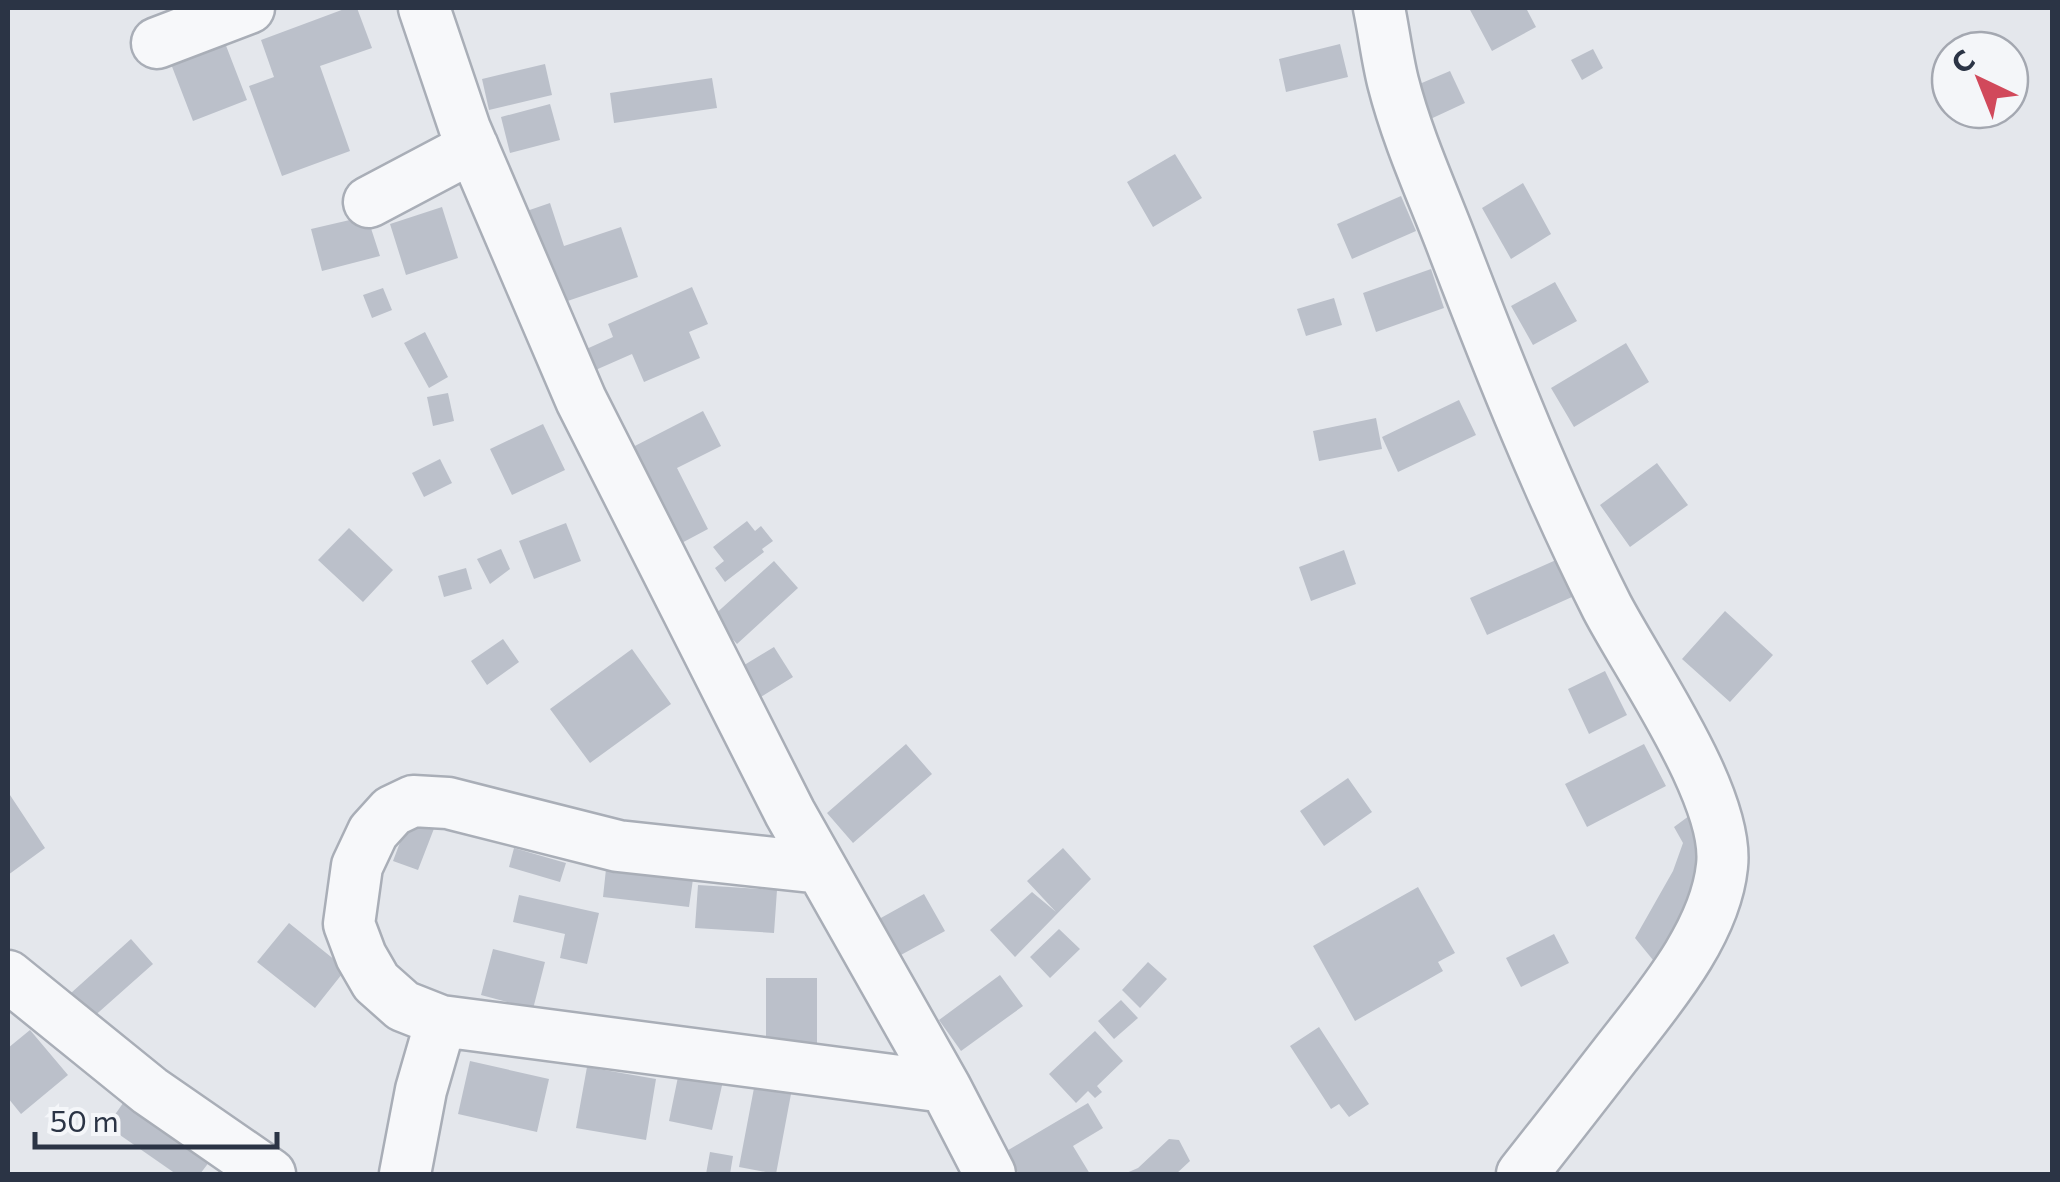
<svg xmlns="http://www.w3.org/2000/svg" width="2060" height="1182" font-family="Commissioner,sans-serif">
<rect width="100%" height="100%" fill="#e4e7ec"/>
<!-- building -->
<path fill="#bbc0ca" d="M347 8H357L372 48 320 66 350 151 282 176 249 86 274 77 261 40Z
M1469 8H1526L1536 27 1492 51Z
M225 43 247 100 193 121 171 64Z
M1340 44 1348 77 1286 92 1279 59Z
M1593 49 1603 68 1582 80 1571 60Z
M545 64 552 95 489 110 482 79Z
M1450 71 1465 103 1424 122 1410 88Z
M712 78 717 108 614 123 610 93Z
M550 104 560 140 510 153 501 117Z
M1175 154 1202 198 1153 227 1127 182Z
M1523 183 1551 234 1511 259 1482 208Z
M1401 196 1416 231 1352 259 1337 224Z
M550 203 564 246 621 227 638 277 547 308 515 215Z
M442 207 458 258 406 275 390 224Z
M367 216 380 256 322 271 311 229Z
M1431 269 1444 308 1376 332 1363 293Z
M1555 282 1577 321 1533 345 1511 306Z
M692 287 708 324 689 332 700 358 644 382 632 354 591 372 582 351 613 337 608 324Z
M383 288 392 310 372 318 363 295Z
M1334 298 1342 325 1306 336 1297 309Z
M425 332 448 377 429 388 404 343Z
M1626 343 1649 382 1574 427 1551 388Z
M448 393 454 421 433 426 427 397Z
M1459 400 1476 435 1398 472 1382 437Z
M703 411 721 446 677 468 708 529 676 546 627 450Z
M1376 418 1382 449 1319 461 1313 431Z
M543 424 565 470 512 495 490 449Z
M440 459 452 483 424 497 412 473Z
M1657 463 1688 505 1630 547 1600 505Z
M747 521 755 531 761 526 773 541 762 549 764 552 725 582 715 568 724 561 713 547Z
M566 523 581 561 534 579 519 541Z
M349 528 393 570 363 602 318 560Z
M501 549 510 569 490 584 477 559Z
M1344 550 1356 584 1311 601 1299 567Z
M1556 560 1572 597 1487 635 1470 598Z
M774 561 798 588 737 644 712 617Z
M466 568 472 589 444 597 438 576Z
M1725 611 1773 655 1730 702 1682 659Z
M503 639 519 662 487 685 471 661Z
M774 647 793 677 759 698 741 667Z
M632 649 671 704 590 763 550 709Z
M1605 671 1627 715 1589 734 1568 689Z
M906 744 932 774 853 843 827 813Z
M1644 744 1666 786 1587 827 1565 784Z
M1348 778 1372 812 1324 846 1300 811Z
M8 792 45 848 8 875Z
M1693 813 1706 861 1671 936 1653 960 1635 938 1673 871 1683 843 1674 827Z
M410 816 435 826 418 870 393 861Z
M514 848 566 863 560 882 509 867Z
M1063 848 1091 879 1015 957 990 930 1032 892 1056 912 1027 881Z
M606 869 693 879 689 907 603 897Z
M698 885 777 890 774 933 695 928Z
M1418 887 1455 953 1438 962 1443 971 1355 1021 1313 946Z
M924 894 945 931 899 956 879 919Z
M519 895 599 913 587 964 560 958 565 934 513 922Z
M289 923 346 969 315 1008 257 962Z
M1059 929 1080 949 1050 978 1030 957Z
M1554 934 1569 963 1521 987 1506 958Z
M131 939 153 964 82 1027 61 1002Z
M493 949 545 962 533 1009 481 995Z
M1148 962 1167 979 1140 1008 1122 990Z
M1000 975 1023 1006 961 1051 939 1020Z
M766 978H817V1055H766Z
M1121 1000 1138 1018 1114 1039 1098 1021Z
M1319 1027 1369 1104 1349 1117 1339 1104 1331 1109 1290 1046Z
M30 1030 68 1075 21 1114 8 1098V1048Z
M1095 1031 1123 1061 1097 1086 1102 1092 1095 1098 1088 1091 1076 1103 1049 1074Z
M470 1061 549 1079 537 1132 458 1114Z
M587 1067 656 1079 646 1140 576 1128Z
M679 1072 723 1081 712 1130 669 1121Z
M754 1088 791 1094 776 1174 739 1167Z
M128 1096 213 1157 200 1174H176L107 1126Z
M1088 1103 1103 1128 1073 1146 1090 1174H1019L1005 1152Z
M1169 1139 1179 1140 1190 1161 1176 1174H1124L1138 1168Z
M710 1152 733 1156 730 1174H706Z"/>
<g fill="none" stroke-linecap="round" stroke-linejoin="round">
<defs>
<path id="minor" d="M424 8 465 129 581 400 790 813 945 1087 990 1174
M1379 8C1384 32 1387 58 1393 82 1408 141 1434 196 1455 252 1501 372 1549 492 1607 607 1640 670 1730 797 1722 866 1715 935 1656 1002 1615 1055 1584 1095 1553 1135 1522 1174
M157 43 249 8
M369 202 473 147
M821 868 618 846 448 803 413 801 392 811 373 832 357 866 349 924 361 956 376 982 403 1006 441 1021 945 1087
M8 976 150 1091 270 1174
M405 1174 421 1090 441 1021"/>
</defs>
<!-- minor casing -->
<use href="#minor" stroke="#a9aeb7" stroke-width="55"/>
<!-- minor -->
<use href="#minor" stroke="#f7f8fa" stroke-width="50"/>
</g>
<!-- border -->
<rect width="2060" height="1182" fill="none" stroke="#2b3445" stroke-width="20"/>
<!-- north arrow -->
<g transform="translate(1980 80) rotate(317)"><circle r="48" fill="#f4f6f9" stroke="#a4a8b1" stroke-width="2.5"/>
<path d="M0-8L18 38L0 25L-18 38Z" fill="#d1495b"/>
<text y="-15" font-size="28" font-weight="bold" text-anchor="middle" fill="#2b3445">С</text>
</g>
<!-- scale -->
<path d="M35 1132v15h242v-15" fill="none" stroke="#2b3445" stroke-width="5"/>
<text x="50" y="1132" font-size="30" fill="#2b3445" stroke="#f4f6f9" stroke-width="8" paint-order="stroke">50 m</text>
</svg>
